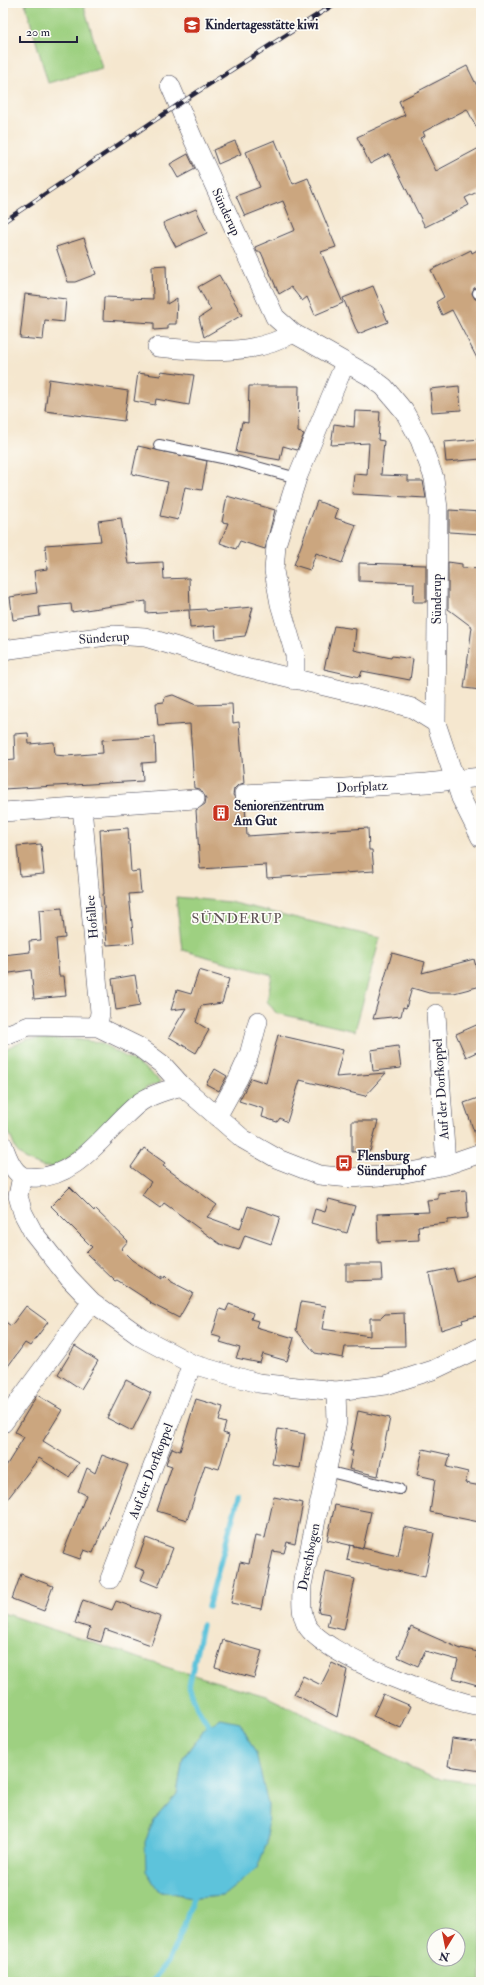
<svg xmlns="http://www.w3.org/2000/svg" width="484" height="1985" font-family="'IM FELL Double Pica',serif">
<rect width="100%" height="100%" fill="#fdfcf7"/>
<filter id="ink" filterUnits="userSpaceOnUse"><feTurbulence type="fractalNoise" baseFrequency=".025" numOctaves="2"/><feDisplacementMap in="SourceGraphic" scale="8" xChannelSelector="R" yChannelSelector="G"/><feConvolveMatrix kernelMatrix="1 2 1 2 8 2 1 2 1" color-interpolation-filters="sRGB"/></filter>
<filter id="wash" filterUnits="userSpaceOnUse"><feTurbulence type="fractalNoise" baseFrequency=".012" numOctaves="4" result="noise"/><feDisplacementMap in="SourceGraphic" scale="16" xChannelSelector="R" yChannelSelector="G"/><feGaussianBlur stdDeviation="0.9" result="paint"/><feColorMatrix in="noise" values="0 0 0 0 0 0 0 0 0 0 0 0 0 0 0 0 0 1.4 0 .05"/><feComposite in="paint" operator="in"/></filter>
<g filter="url(#wash)">
<rect width="100%" height="100%" fill="#f5e7cf"/>
<!-- green -->
<path fill="#9ed081" stroke="#60795e" fill-rule="evenodd" d="M25 3H83L102 68 48 83Z
M176 897 230 902 380 938 355 1031 276 1013 267 1001 272 975 182 950Z
M28 1039H74L101 1043 142 1066 160 1081 159 1083 146 1088 66 1160 53 1167H43L24 1159 16 1150 3 1118V1052L9 1047Z
M3 1613 169 1668 266 1696 431 1777 481 1784V1982H3ZM221 1719 223 1896 196 1898 158 1890 154 1820 177 1794 183 1758 205 1728ZM434 1935H458V1959H434Z"/>
<!-- water -->
<path fill="#5dc3db" stroke="#40728b" d="M221 1719 240 1723 256 1753 268 1805 267 1843 257 1868 223 1896 196 1898 158 1890 146 1871 145 1842 154 1820 177 1794 183 1758 205 1728Z"/>
<g fill="none" stroke-linecap="round" stroke-linejoin="round">
<!-- stream -->
<path stroke="#5dc3db" stroke-width="5.5" d="M208 1607 238 1499
M202 1625 189 1686 197 1707 209 1726
M151 1982 168 1962 184 1926 193 1898"/>
</g>
<g id="blocks">
<!-- building -->
<path fill="#cba67f" d="M467 66 481 94V136L467 109 423 132 425 136 420 138 436 171 481 147V190L465 198 469 205 425 227 389 154 370 164 357 137 405 115 399 101Z
M275 140 293 184 308 178 336 247 321 252 343 303 315 315 307 297 302 301 291 287 279 294 261 252H257L255 247 295 230 283 201 245 216 236 196 260 187 246 152Z
M235 141 241 154 218 164 213 150Z
M188 154 195 169 178 178 170 164Z
M196 209 207 233 176 247 163 223Z
M84 238 96 274 75 282H68L56 247Z
M481 248V285L474 288 472 293 475 299H481V366L452 310 442 315 436 302 444 297 431 270 471 250 472 253Z
M166 265 167 304 177 298 176 324H168V329L154 330V323L103 320 104 297 153 299 152 266Z
M219 275 242 315 204 337 199 318 211 310 198 287Z
M373 286 388 322 358 334 343 298Z
M25 294 66 299 64 322 45 320 43 340 20 338Z
M161 371 194 375 189 405 156 399 155 405 134 401 138 373 160 376Z
M49 379 128 391 124 421 45 411Z
M249 386H299L298 432 304 434 297 450 283 446 280 460 236 452 242 422 248 423Z
M459 386 461 410 432 412 430 389Z
M355 411 380 412 378 440 384 441 381 475 408 476V481H423L426 498 352 494 354 474 367 475 369 443 331 445 334 424 354 427Z
M481 439V459L446 462 444 442Z
M138 446 207 461 202 490 185 487 178 520 160 516 168 482 132 474Z
M227 496 275 510 265 549 240 541 236 549 220 543 228 523 222 522Z
M317 501 338 509 335 518 356 525 342 563 316 553 310 570 294 565Z
M449 510 481 512V534L449 532Z
M121 518 128 564 163 562 164 579 189 578 190 610 206 609 207 611 253 607 245 636 216 639 215 626 190 628 189 610 146 613V601L72 612 71 604 39 607 40 616 13 620 10 597 37 593 34 571 47 569 45 545 101 541 98 521Z
M448 562 462 564V568L481 569V690L464 688 472 627 448 609Z
M359 563 426 565V602H413L414 583 359 581Z
M334 626 356 629 354 650 391 658 392 656 413 659 410 680 362 671 360 677 324 669Z
M173 695 196 705 232 704 233 723 239 722 244 783 238 785 234 789 233 795 239 804 245 805 247 836 368 828 369 850H372L374 871 267 878 266 865 200 869 196 810 205 804 206 798 200 789 194 788 190 724 158 726 156 703 164 702 165 697Z
M28 733 29 744 54 742 55 755 66 756 103 753 102 740 155 737 156 762 142 763 143 781 3 789V761L15 760 14 734Z
M128 828 131 872 139 871 141 893 129 894 134 943 107 945 103 894H104L100 830Z
M41 844 44 874 20 876 17 846Z
M62 908 65 938 56 939 59 976H64L66 996 34 999 31 970 3 974V955L30 952 29 941 41 940 39 910Z
M392 953 425 962 422 973 474 959 481 986 454 993H429L412 988 406 1008 403 1007 401 1016 373 1019Z
M199 970 229 979 222 1003 201 1006 196 1022 209 1030 196 1053 169 1037 186 1008 171 1010 177 990 191 994Z
M135 975 140 1006 116 1010 112 979Z
M481 1023V1050L466 1057 456 1034Z
M278 1035 343 1050 336 1077 386 1073 365 1096 300 1080 287 1122 280 1118 277 1122 262 1117 264 1109 239 1101 251 1078 266 1083Z
M398 1046 401 1068 373 1071 371 1050Z
M215 1069 227 1076 219 1091 206 1084Z
M481 1097V1142L478 1143 464 1103Z
M352 1121H378L370 1151 352 1152Z
M144 1148 165 1163 163 1166 217 1205 207 1217 240 1229 248 1206 280 1217 271 1244 245 1235 239 1250 220 1244 164 1203 160 1208 142 1195 151 1182 131 1167Z
M70 1187 94 1211 95 1209 128 1241 121 1249 132 1260 161 1279V1276L164 1278 165 1276 170 1281 193 1293 179 1318 150 1303 151 1302 117 1280 115 1281 86 1253 92 1247 51 1206Z
M466 1190 468 1218 448 1220V1223L418 1226 419 1240 378 1242 377 1214 429 1212 427 1200 438 1199V1193Z
M329 1199 355 1206 347 1233 311 1223 315 1209 325 1212Z
M346 1264H381L382 1280 346 1281Z
M453 1268 457 1282 477 1276 481 1290V1315L462 1320 463 1323 441 1330 429 1273Z
M301 1302 326 1306 322 1329 370 1336V1318H381L385 1314 404 1313 405 1346 345 1347 343 1358 315 1353 296 1330Z
M229 1304 253 1313 251 1319 258 1321 256 1327 294 1338 287 1361 263 1354 260 1363 236 1358 240 1348 220 1342 222 1338 212 1335 220 1309 226 1311Z
M26 1306 48 1322 30 1346 25 1343 3 1373V1320L11 1326Z
M75 1346 98 1361 81 1389 58 1374Z
M126 1380 151 1393 132 1431 107 1418Z
M37 1395 62 1410 43 1441 79 1463 69 1477 39 1458 3 1505V1471L24 1437 15 1432Z
M196 1399 223 1407 219 1421 226 1423 223 1433 229 1435 219 1469 205 1465 187 1520 157 1511 172 1466 166 1464 167 1461 172 1448 180 1451Z
M358 1411 390 1418 378 1476 349 1469 353 1451H350Z
M278 1429 305 1434 300 1468 272 1464Z
M423 1449 450 1455 447 1467 468 1472 465 1483 481 1486V1510L479 1522 430 1512 435 1479 417 1475Z
M102 1455 128 1465 93 1553 84 1550 80 1559 63 1553 86 1495 78 1491 81 1484 87 1468 95 1473Z
M274 1497 303 1503 295 1544 287 1542 284 1553 273 1551 261 1609 231 1603 240 1562 249 1564 255 1536 265 1538Z
M335 1505 371 1512 363 1548 327 1540Z
M404 1527 434 1533 425 1577 347 1560 350 1545 398 1556Z
M146 1538 173 1548 158 1587 141 1580 145 1571 135 1567Z
M326 1572 355 1579 344 1630 327 1626 330 1614 318 1612Z
M21 1574 53 1586 44 1611 12 1599Z
M83 1600 112 1610 116 1601 161 1617 151 1645 105 1629 101 1642 87 1638 90 1628 75 1623Z
M411 1627 461 1649V1648L478 1652 476 1658 481 1659V1686L453 1678 458 1660 425 1651 418 1666 398 1657Z
M223 1640 262 1651 254 1678 215 1667Z
M332 1663 347 1670 337 1717 294 1694 303 1676 321 1685Z
M383 1694 411 1706 401 1728 373 1716Z
M452 1739 477 1742V1747L481 1748V1771L448 1766Z"/>
</g>
</g>
<g filter="url(#ink)">
<use href="#blocks" fill-opacity="0" stroke="#424051" stroke-width="1"/>
<g fill="none" stroke-linecap="round" stroke-linejoin="round">
<defs>
<path id="lane" d="M478 293 481 291
M159 445 232 460 297 478
M326 1471 399 1489"/>
<path id="street" d="M170 85 194 141 275 317 293 333 368 375 384 387 404 411 420 440 434 478 438 508 436 723 461 798 481 838
M157 347C201 351 253 357 293 333
M3 650 114 635 145 637 237 665 379 699 412 708 436 723
M295 680V655L280 604 274 571 276 545 297 478 345 363
M244 794 427 783 481 777
M82 807 100 1012 98 1027
M3 812 195 799
M436 1014 446 1165
M3 1036 29 1026 98 1027 139 1047 163 1065 182 1086 243 1139 278 1159 319 1175 350 1178 395 1175 446 1165 481 1153
M217 1117 238 1079 249 1055 258 1021
M3 1145C6 1154 12 1171 22 1176 24 1177 29 1177 31 1177 76 1182 108 1127 139 1103 151 1094 168 1090 182 1086
M22 1176 18 1196 23 1213 33 1232 69 1278 92 1302 141 1337 192 1364 258 1383 336 1391 386 1385 433 1370 481 1347
M336 1391 337 1422 302 1585C302 1598 300 1611 306 1624 321 1655 446 1701 481 1706
M3 1423 92 1302
M110 1579 192 1364"/>
</defs>
<!-- lane casing -->
<use href="#lane" stroke="#424051" stroke-width="12"/>
<!-- street casing -->
<use href="#street" stroke="#424051" stroke-width="20"/>
<!-- lane -->
<use href="#lane" stroke="#fff" stroke-width="10"/>
<!-- street -->
<use href="#street" stroke="#fff" stroke-width="19"/>
<defs>
<path id="rail" d="M3 222 191 96 336 3"/>
</defs>
<!-- rail casing -->
<use href="#rail" stroke="#22223b" stroke-width="4.5"/>
<!-- rail -->
<use href="#rail" stroke="#fdfcf7" stroke-width="3" stroke-dasharray="9" stroke-linecap="butt"/>
</g>
</g>
<!-- icons -->
<defs>
<symbol id="school-square" viewBox="-11 -11 22 22"><rect x="-9" y="-9" width="18" height="18" rx="4" fill="#c8321e" stroke="#fdfcf7"/><path d="M0-5L7-2L0 1L-7-2ZM-4 1L0 2.5L4 1V4Q0 6-4 4Z" fill="#fff"/></symbol>
<symbol id="building-square" viewBox="-11 -11 22 22"><rect x="-9" y="-9" width="18" height="18" rx="4" fill="#c8321e" stroke="#fdfcf7"/><path d="M-4-6H4V6H1V3H-1V6H-4ZM-2.5-4.3h1.7v1.8h-1.7ZM.8-4.3h1.7v1.8H.8ZM-2.5-1h1.7V.8h-1.7ZM.8-1h1.7V.8H.8Z" fill="#fff"/></symbol>
<symbol id="bus-square" viewBox="-11 -11 22 22"><rect x="-9" y="-9" width="18" height="18" rx="4" fill="#c8321e" stroke="#fdfcf7"/><path d="M-5-6H5V4H4V6H2V4H-2V6H-4V4H-5ZM-3.5-4V0h7V-4ZM-3.5 1.2v1.5H-2V1.2ZM2 1.2v1.5H3.5V1.2Z" fill="#fff"/></symbol>
</defs>
<g fill-rule="evenodd">
<use href="#school-square" x="182" y="15" width="20" height="20"/>
<use href="#building-square" x="211" y="803" width="20" height="20"/>
<use href="#bus-square" x="334" y="1153" width="20" height="20"/>
</g>
<g text-anchor="middle" dominant-baseline="central" stroke-width="3.5" stroke-linejoin="round" paint-order="stroke">
<!-- poi labels -->
<g font-size="13" font-weight="bold" fill="#22223b" stroke="#fdfcf7" text-anchor="start">
<text x="205" y="25">Kindertagesstätte kiwi</text>
<text x="234" y="806">Seniorenzentrum<tspan x="234" dy="15">Am Gut</tspan></text>
<text x="357" y="1156">Flensburg<tspan x="357" dy="15">Sünderuphof</tspan></text>
</g>
<!-- street labels -->
<g font-size="13" fill="#22223b" stroke="#fdfcf7">
<text transform="translate(226 212) rotate(65)">Sünderup</text>
<text transform="translate(437 599) rotate(-90)">Sünderup</text>
<text transform="translate(104 638) rotate(-4)">Sünderup</text>
<text transform="translate(362 787) rotate(-3)">Dorfplatz</text>
<text transform="translate(92 917) rotate(-95)">Hofallee</text>
<text transform="translate(441 1089) rotate(-94)">Auf der Dorfkoppel</text>
<text transform="translate(151 1471) rotate(-69)">Auf der Dorfkoppel</text>
<text transform="translate(309 1557) rotate(-79)">Dreschbogen</text>
</g>
<!-- neighbourhood labels -->
<g font-size="14" letter-spacing="1" fill="#5d5053" stroke="#fdfcf7">
<text x="237" y="918">SÜNDERUP</text>
</g>
</g>
<!-- margin -->
<rect width="484" height="1985" fill="none" stroke="#fdfcf7" stroke-width="16"/>
<!-- north arrow -->
<g transform="translate(446 1947) rotate(190)"><circle r="19" fill="#fdfcf7" stroke="#a5a5ac"/>
<path d="M0-3L7 15L0 10L-7 15Z" fill="#c8321e"/>
<text y="-6" font-size="11" font-weight="bold" text-anchor="middle" fill="#22223b">N</text>
</g>
<!-- scale -->
<path d="M20 36v6h57v-6" fill="none" stroke="#22223b" stroke-width="2"/>
<text x="26" y="36" font-size="12" fill="#22223b" stroke="#fdfcf7" stroke-width="3" paint-order="stroke">20 m</text>
</svg>
